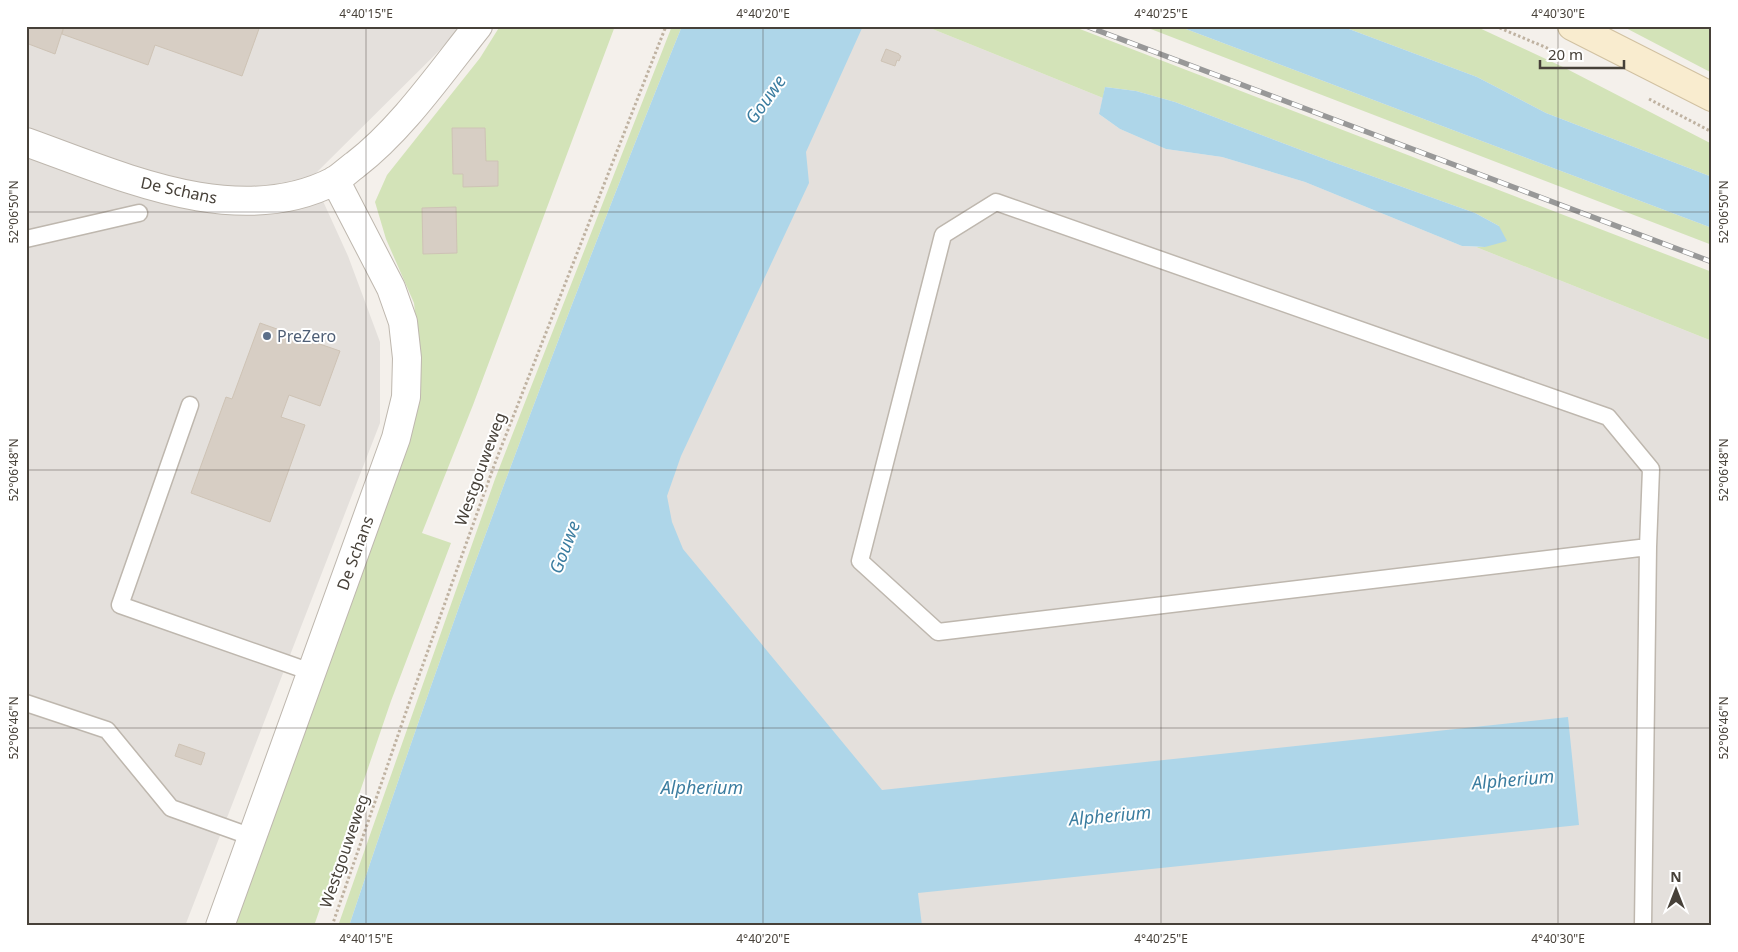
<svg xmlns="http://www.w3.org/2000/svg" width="1738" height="952" font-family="'Noto Sans',sans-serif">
<rect width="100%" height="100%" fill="#f4f0eb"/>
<!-- industrial -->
<path fill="#e4e0dc" d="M26 26H464L312 177 348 256 380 342V423L185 926H26Z
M850 26H925L1103 98 1099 114 1120 129 1166 149 1222 157 1305 182 1462 246 1476 247 1712 341V926H484Z"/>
<!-- green -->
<path fill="#d3e3b8" d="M500 26H615L473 405 422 533 451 543 391 701 314 926H232L421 366 414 303 386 239 375 202 387 175 480 58Z
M672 26H682C604 218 530 412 459 607 421 713 385 819 349 926H338L495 479Z
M925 26H1072L1712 272V341L1476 247H1485L1499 226 1475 213 1330 161 1175 102 1136 91 1105 87 1103 98Z
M1143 26H1178L1712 228V245Z
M1341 26H1475L1565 68 1712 144V177L1546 113 1477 77Z
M1622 26H1712V73Z"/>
<!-- water -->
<path fill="#aed6e9" d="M682 26H863L806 152 809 183 681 456 667 496 672 522 683 549 882 790 1568 717 1579 825 918 893 922 926H349C385 819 421 713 459 607 530 412 604 218 682 26Z
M1178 26H1341L1477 77 1546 113 1712 177V228Z
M1105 87 1136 91 1175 102 1330 161 1475 213 1499 226 1507 241 1485 247 1462 246 1305 182 1222 157 1166 149 1120 129 1099 114Z"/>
<!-- building -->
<path fill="#d7cec4" stroke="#cec3b5" d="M26 26H64L55 54 26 43Z
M64 26H260L242 76 155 45 148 65 62 34Z
M886 49 899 54V55L901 56 899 61 897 60 895 66 881 61Z
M452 128H485L486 161H498V186L463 187V174H453Z
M456 207 457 253 423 254 422 208Z
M260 323 291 334 292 332 309 338 308 340 340 351 320 406 289 395 281 417 305 425 270 522 191 493 226 397 232 399Z
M179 744 205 753 201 765 175 756Z"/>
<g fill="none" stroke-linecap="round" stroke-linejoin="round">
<defs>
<path id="service" d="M26 239 139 213
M190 405 120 605 311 672
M26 703 107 730 171 808 252 837
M1643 926 1648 547 1651 469 1608 417 996 202 943 235 860 561 938 632 1648 547"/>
<path id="minor" d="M26 142C119 175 237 231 334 181 341 177 348 170 355 165 402 129 441 72 478 26
M220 926 396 438 406 397 407 358 403 322 391 288 335 180"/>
<path id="secondary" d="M1572 26 1712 97"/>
</defs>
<!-- service casing -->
<use href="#service" stroke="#beb7ae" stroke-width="19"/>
<!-- minor casing -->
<use href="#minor" stroke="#beb7ae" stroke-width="30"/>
<!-- secondary casing -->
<use href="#secondary" stroke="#d1c1a1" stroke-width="30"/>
<!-- path -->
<path stroke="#bfb2a1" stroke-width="3" stroke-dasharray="2.5 2.5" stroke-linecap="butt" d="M1495 26 1559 53
M1649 99 1712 132
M332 926 406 712 495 463 666 26"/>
<!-- service -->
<use href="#service" stroke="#fff" stroke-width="16"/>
<!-- minor -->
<use href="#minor" stroke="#fff" stroke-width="28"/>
<!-- secondary -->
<use href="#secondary" stroke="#f9eccf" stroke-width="28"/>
<defs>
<path id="rail" d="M1086 26 1712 262"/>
</defs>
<!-- rail casing -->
<use href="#rail" stroke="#989898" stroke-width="5.5"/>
<!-- rail -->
<use href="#rail" stroke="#fff" stroke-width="4" stroke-dasharray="11" stroke-linecap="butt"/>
</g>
<!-- ticks -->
<path fill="none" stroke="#474139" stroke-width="1" stroke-opacity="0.45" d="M366 26V926M763 26V926M1161 26V926M1558 26V926M26 212H1712M26 470H1712M26 728H1712"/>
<!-- markers -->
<circle fill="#5c6f8a" stroke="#fff" stroke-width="2" cx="267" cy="336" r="5"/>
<g text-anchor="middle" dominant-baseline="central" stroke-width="4" stroke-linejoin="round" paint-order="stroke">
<!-- street labels -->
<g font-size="16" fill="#474139" stroke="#fff">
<text transform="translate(179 190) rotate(12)">De Schans</text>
<text transform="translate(480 469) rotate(-70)">Westgouweweg</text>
<text transform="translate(355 553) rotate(-70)">De Schans</text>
<text transform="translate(344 851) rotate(-71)">Westgouweweg</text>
</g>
<!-- service labels -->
<g font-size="16" fill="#4e5e75" stroke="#fff" text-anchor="start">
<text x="277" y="336">PreZero</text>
</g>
<!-- water labels -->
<g font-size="18" font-style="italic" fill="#3b7da0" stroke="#fff">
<text transform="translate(765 99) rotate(-54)">Gouwe</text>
<text transform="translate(564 547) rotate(-69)">Gouwe</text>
<text transform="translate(1513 779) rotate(-5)">Alpherium</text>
<text x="702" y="787">Alpherium</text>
<text transform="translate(1110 815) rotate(-5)">Alpherium</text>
</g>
</g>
<!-- border -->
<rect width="1738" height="952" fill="none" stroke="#ffffff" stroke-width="55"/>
<!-- north arrow -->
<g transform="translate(1676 890)" stroke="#ffffff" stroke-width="4" paint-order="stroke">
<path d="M0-4L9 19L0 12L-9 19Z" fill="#474139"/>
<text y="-8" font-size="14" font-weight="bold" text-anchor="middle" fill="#474139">N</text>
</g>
<!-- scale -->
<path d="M1540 60v8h84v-8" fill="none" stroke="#474139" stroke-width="2.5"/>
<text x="1548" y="60" font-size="15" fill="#474139" stroke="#ffffff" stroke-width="4" paint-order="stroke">20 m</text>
<rect x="28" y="28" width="1682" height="896" fill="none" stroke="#474139" stroke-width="2"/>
<g font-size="12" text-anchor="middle" fill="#474139">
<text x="366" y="18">4°40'15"E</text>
<text x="763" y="18">4°40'20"E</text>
<text x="1161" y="18">4°40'25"E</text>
<text x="1558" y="18">4°40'30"E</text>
<text transform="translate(14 212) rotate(-90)" y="4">52°06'50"N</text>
<text transform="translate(1724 212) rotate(-90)" y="4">52°06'50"N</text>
<text transform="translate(14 470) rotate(-90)" y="4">52°06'48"N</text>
<text transform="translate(1724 470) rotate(-90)" y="4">52°06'48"N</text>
<text transform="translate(14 728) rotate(-90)" y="4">52°06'46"N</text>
<text transform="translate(1724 728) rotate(-90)" y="4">52°06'46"N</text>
<text x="366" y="943">4°40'15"E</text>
<text x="763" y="943">4°40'20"E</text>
<text x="1161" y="943">4°40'25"E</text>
<text x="1558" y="943">4°40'30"E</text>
</g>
</svg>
